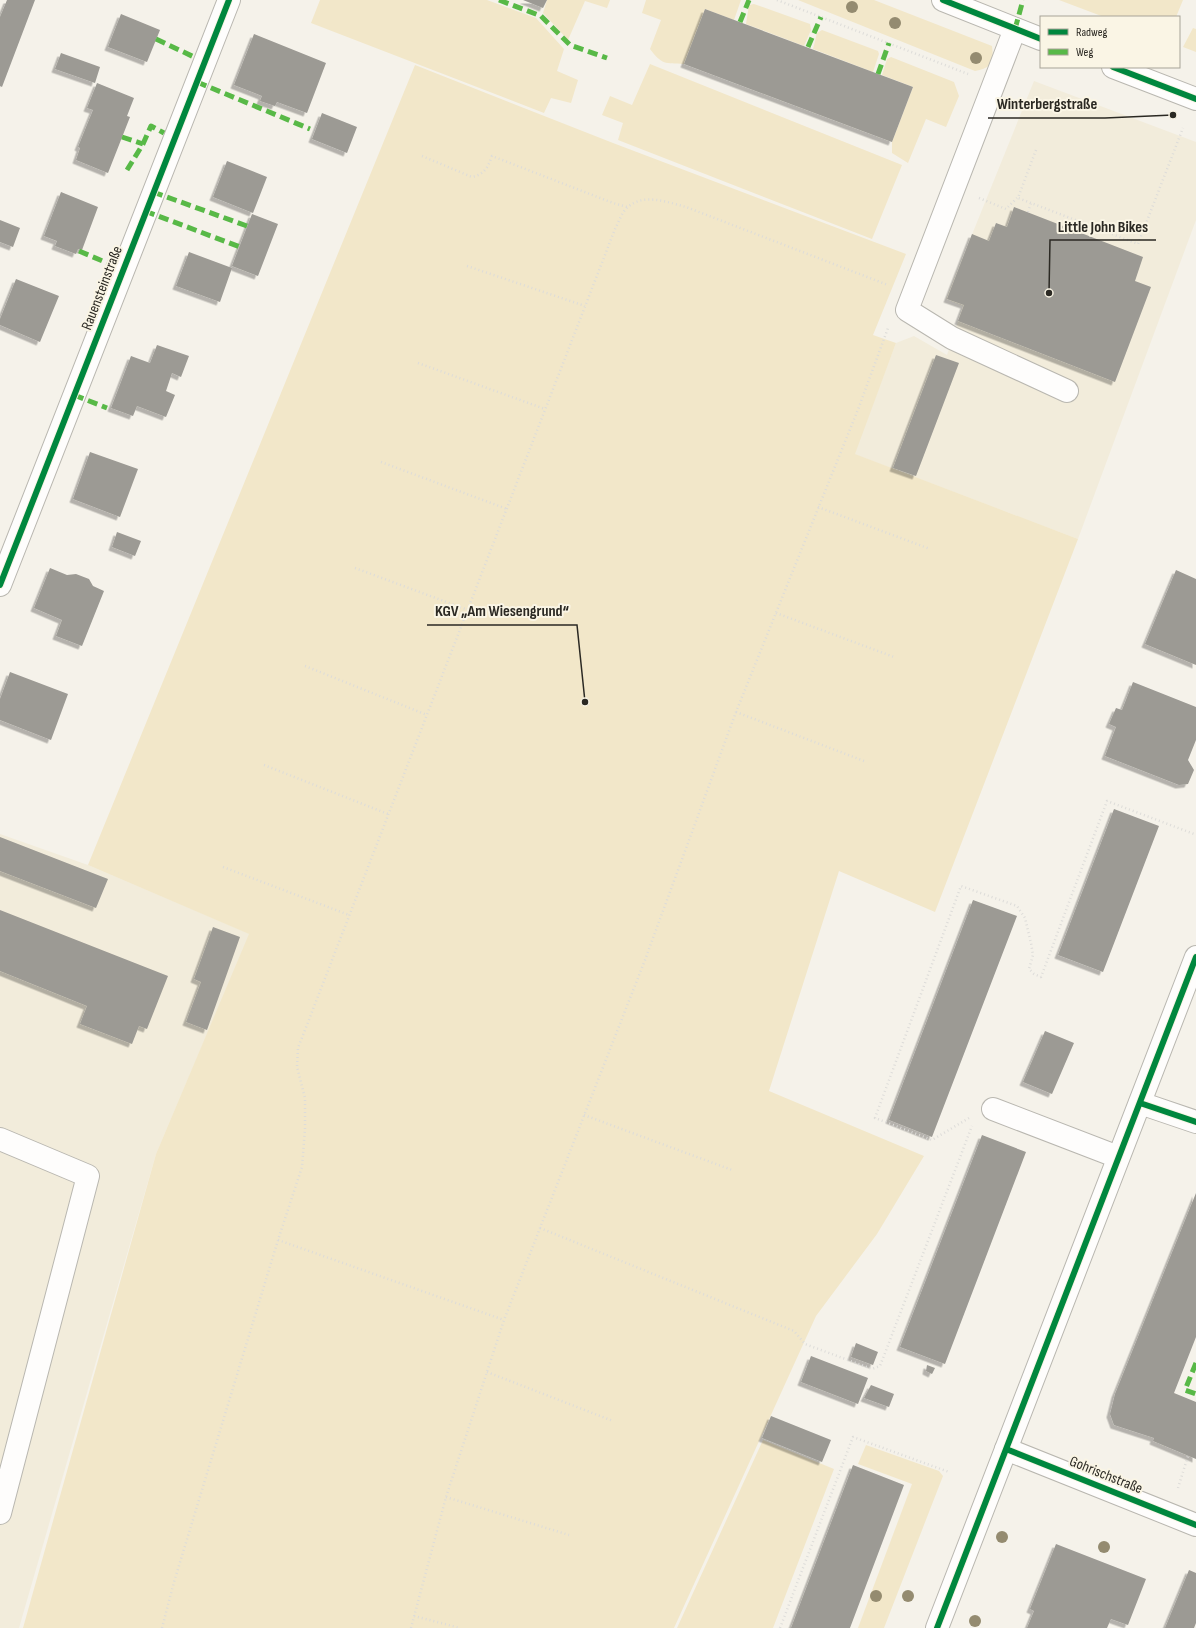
<svg xmlns="http://www.w3.org/2000/svg" width="1196" height="1628" font-family="'Sofia Sans Condensed',sans-serif">
<defs>
<filter id="shadow"><feDropShadow dx="-3.5" dy="3.5" stdDeviation="0" flood-color="#0004"/></filter>
</defs>
<rect width="100%" height="100%" fill="#f5f2ea"/>
<!-- built -->
<path fill="#f2ecdb" d="M1034 81 1196 142V220L1078 539 854 454 896 343 914 336 947 355 963 306 946 299Z
M0 834 88 865 250 934 156 1154 19 1628H0Z"/>
<!-- green -->
<path fill="#f2e7c9" d="M320 0H487L536 18 564 49 557 71 578 80 571 103 551 98 544 113 311 23Z
M547 0H610L607 8 585 1 568 40 543 13Z
M646 0H741L734 20 705 9 684 64C665 63 662 65 650 49L661 20 642 13Z
M798 0H874L992 46C994 62 992 68 975 71Z
M1059 0H1183L1176 17H1104Z
M754 4 810 24 811 30 804 46 746 24 749 5Z
M1193 28 1196 29V52L1183 47Z
M822 30 878 51 879 54 873 72 813 49 817 33Z
M891 57 954 82 959 96 946 127 926 119 908 163 892 153V142L913 87 882 75 887 59Z
M650 64 902 165 872 239 618 140 623 123 602 115 610 96 632 105Z
M415 65 613 143 906 254 873 335 896 343 855 454 1078 539 935 912 839 871 769 1091 924 1156 877 1234 816 1316 674 1628H23L156 1154 249 934 88 865Z
M763 1440 834 1469 773 1628H677Z
M866 1445 939 1471 943 1476 884 1628H858L912 1484 858 1464Z"/>
<!-- building -->
<path fill="#9c9a94" filter="url(#shadow)" d="M7 0H35L2 87 0 86V17Z
M523 0H547L543 8Z
M705 9 913 87 892 142 684 64Z
M121 14 160 30 147 62 108 47Z
M254 34 326 63 307 113 277 102 275 106 260 101 262 96 234 85Z
M61 53 100 67 95 83 55 69Z
M97 83 134 98 127 116 130 117 108 173 76 160 80 148 78 147 93 110 87 108Z
M322 113 357 127 347 153 312 139Z
M227 161 267 177 253 213 213 197Z
M61 192 98 207 82 250 78 249 76 254 55 246 57 241 44 236Z
M1014 207 1143 257 1135 281 1151 287 1115 382 958 321 964 305 947 299 972 234 989 241 996 223 1007 227Z
M252 214 278 224 258 276 232 266Z
M0 220 20 228 13 247 0 242Z
M189 252 232 268 220 302 176 286Z
M16 279 59 296 40 342 0 325V319Z
M157 345 189 356 181 377 172 373 166 391 175 395 166 417 137 406 133 416 111 408 131 356 150 363Z
M936 355 959 363 916 476 893 468Z
M90 452 138 469 120 517 73 499Z
M117 532 141 541 135 556 112 547Z
M50 568 67 575 76 574 89 579 93 586 104 591 82 646 56 636 62 620 34 608Z
M1176 570 1196 579V665L1145 644Z
M10 672 68 694 51 740 0 720V699Z
M1133 682 1196 707V740L1188 760 1194 770 1188 784 1179 785 1105 756 1116 727 1109 724 1116 708 1122 710Z
M1114 809 1159 826 1103 972 1058 955Z
M0 837 108 879 96 908 0 871Z
M973 900 1017 916 932 1137 889 1120Z
M0 910 168 976 147 1029 139 1026 132 1044 80 1024 87 1006 0 971Z
M213 927 240 937 207 1030 186 1022 201 982 194 979Z
M1045 1031 1074 1043 1052 1094 1023 1082Z
M982 1135 1026 1152 945 1364 900 1347Z
M1196 1193V1337L1174 1393 1196 1402V1459L1153 1441 1154 1438 1114 1425 1110 1414 1115 1394Z
M856 1343 878 1352 873 1365 851 1357Z
M811 1356 868 1378 858 1404 801 1382Z
M927 1365 935 1368 932 1374 926 1371Z
M871 1385 894 1394 889 1407 864 1398Z
M771 1416 831 1440 822 1462 762 1438Z
M853 1465 904 1485 850 1628H791Z
M1056 1544 1146 1579 1128 1625 1111 1619 1107 1628H1027L1034 1611 1030 1609Z
M1189 1570 1196 1573V1623L1194 1628H1165Z"/>
<g fill="none" stroke-linecap="round" stroke-linejoin="round">
<defs>
<path id="minor" d="M1015 29 907 310 952 338 1067 391
M0 585 229 0
M1140 1103 1196 1122
M993 1109 1118 1157
M0 1139 88 1176 0 1513
M1006 1449 1196 1525"/>
<path id="major" d="M943 0 1041 39
M1113 67 1196 99
M937 1628 1196 957"/>
</defs>
<!-- minor casing -->
<use href="#minor" stroke="#b9b7b0" stroke-width="24"/>
<!-- major casing -->
<use href="#major" stroke="#b9b7b0" stroke-width="24"/>
<!-- path -->
<path stroke="#dddcd9" stroke-width="2.5" stroke-dasharray="1 3" stroke-linecap="butt" d="M777 0 968 74
M1036 150 1018 198 1138 244 1183 128
M422 156 472 177C485 174 488 167 492 156L613 203 627 207
M979 198 1006 209 1017 198
M1028 212 1031 203
M467 266 585 306
M418 363 545 409
M381 462 507 509
M818 507 930 549
M355 568 468 610
M776 613 894 657
M305 666 427 715
M736 712 864 761
M264 765 388 814
M223 867 349 915
M584 1115 732 1170
M969 1118 932 1140 875 1118 961 886 1017 906 1025 918 1031 943 1033 955 1029 969 1034 974 1041 977 1107 801 1194 834
M540 1228 794 1331 805 1344 872 1369 880 1366 972 1126
M278 1240 504 1320
M487 1372 613 1421
M1178 1488 1188 1456
M446 1497 569 1535
M414 1616 460 1628
M162 1628 174 1582 278 1240 302 1167 305 1129V1098L297 1067 298 1048 615 229C619 222 622 211 628 207 644 193 667 202 686 207L888 285
M411 1628 446 1497 504 1320 645 960 736 712 859 407 888 328
M780 1628 853 1437 949 1472"/>
<!-- minor -->
<use href="#minor" stroke="#fefdfc" stroke-width="22"/>
<!-- major -->
<use href="#major" stroke="#fefdfc" stroke-width="22"/>
<!-- quiet -->
<path stroke="#58b947" stroke-width="5" stroke-dasharray="10 5" stroke-linecap="butt" d="M499 0 541 16 570 45 607 58
M740 22 749 0
M1015 29 1023 0
M156 39 194 57
M808 47 821 17
M878 74 889 43
M197 82 310 129
M122 137 143 144
M127 170 143 144 151 126 164 133
M153 192 247 226
M145 211 240 247
M79 251 112 265
M74 395 107 408
M1196 1363 1185 1390 1196 1394"/>
<defs>
<path id="cycleway" d="M943 0 1041 39
M1113 67 1196 99
M0 585 229 0
M1140 1103 1196 1122
M1006 1449 1196 1525
M937 1628 1196 957"/>
</defs>
<!-- cycleway casing -->
<use href="#cycleway" stroke="#faf5e5" stroke-width="8"/>
<!-- cycleway -->
<use href="#cycleway" stroke="#00873e" stroke-width="6"/>
</g>
<!-- trees -->
<g fill="#948b70">
<circle cx="852" cy="7" r="6"/>
<circle cx="895" cy="23" r="6"/>
<circle cx="976" cy="58" r="6"/>
<circle cx="1002" cy="1537" r="6"/>
<circle cx="1104" cy="1547" r="6"/>
<circle cx="876" cy="1596" r="6"/>
<circle cx="908" cy="1596" r="6"/>
<circle cx="975" cy="1621" r="6"/>
</g>
<g text-anchor="middle" dominant-baseline="central" stroke-width="4" stroke-linejoin="round" paint-order="stroke">
<!-- street labels -->
<g font-size="15" fill="#2b2923" stroke="#faf5e5">
<text transform="translate(102 288) rotate(-69)">Rauensteinstraße</text>
<text transform="translate(1106 1475) rotate(22)">Gohrischstraße</text>
</g>
</g>
<!-- callouts -->
<path fill="none" stroke="#2b2923" stroke-width="1.5" d="M1173 115L1105 118H988M1049 293L1050 240H1156M585 702L577 625H427"/>
<g fill="#2b2923" stroke="#faf5e5" stroke-width="1.5">
<circle cx="1173" cy="115" r="4"/>
<circle cx="1049" cy="293" r="4"/>
<circle cx="585" cy="702" r="4"/>
</g>
<g font-size="16" text-anchor="middle" font-weight="bold" fill="#2b2923" stroke="#faf5e5" stroke-width="4" stroke-linejoin="round" paint-order="stroke">
<text x="1047" y="109">Winterbergstraße</text>
<text x="1103" y="232">Little John Bikes</text>
<text x="502" y="616">KGV „Am Wiesengrund“</text>
</g>
<!-- legend -->
<rect x="1040" y="16" width="140" height="52" fill="#faf5e5" stroke="#a7a397"/>
<rect x="1048" y="29" width="20" height="6" fill="#00873e" stroke="#a7a397"/>
<text x="1076" y="36" font-size="12" fill="#2b2923">Radweg</text>
<rect x="1048" y="49" width="20" height="6" fill="#58b947" stroke="#a7a397"/>
<text x="1076" y="56" font-size="12" fill="#2b2923">Weg</text>
</svg>
